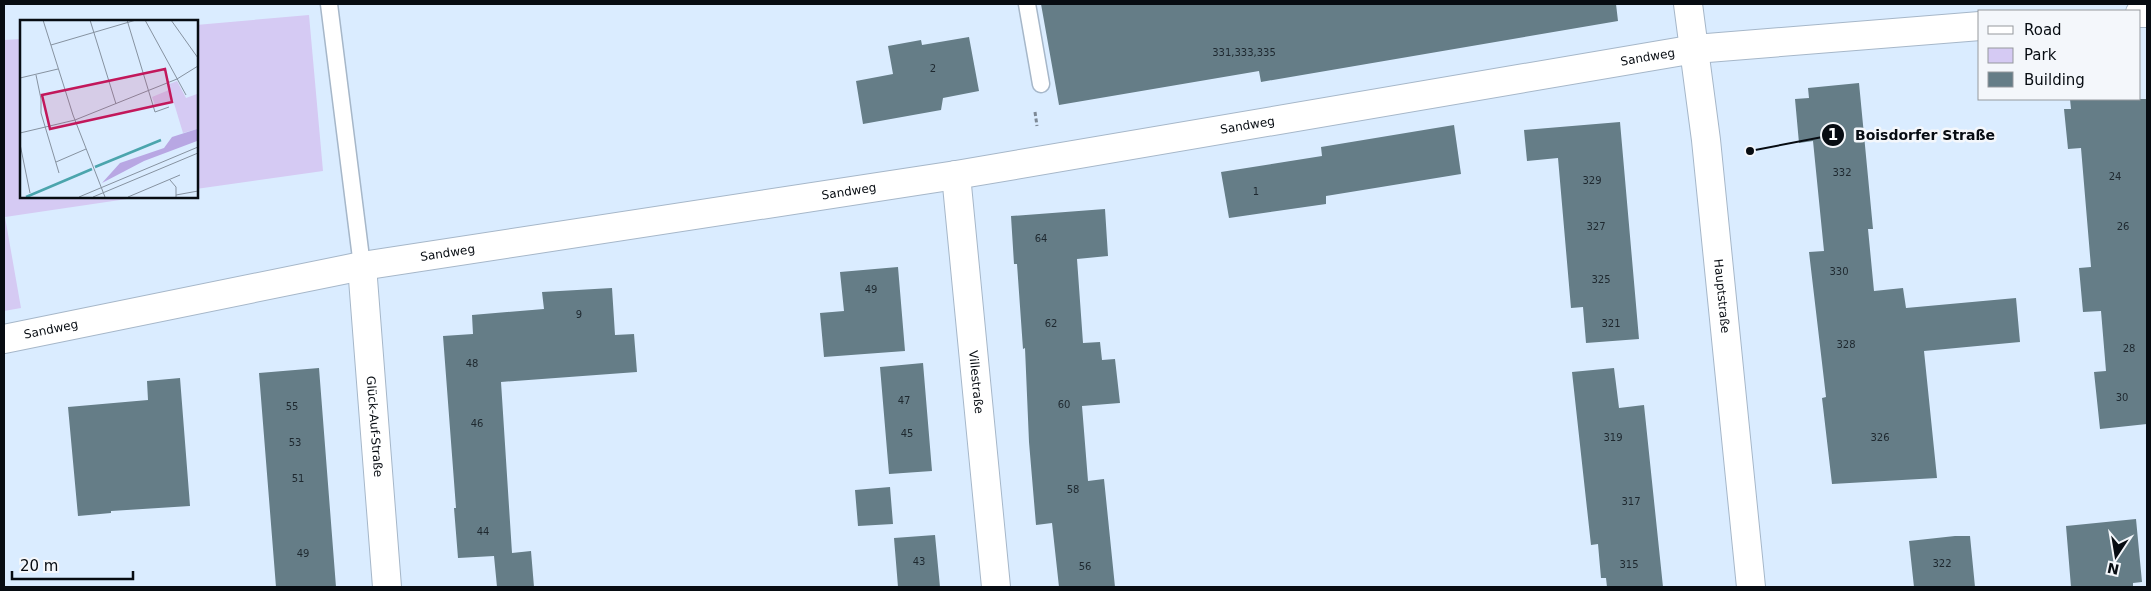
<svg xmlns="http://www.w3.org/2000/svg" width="2151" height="591" font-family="'DejaVu Sans',sans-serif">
<rect width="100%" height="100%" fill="#daecff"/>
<!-- green -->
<path fill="#d5caf3" d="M309 15 323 171 196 189V25Z
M21 39V196H147L5 217 21 308 4 311V40Z"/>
<!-- building -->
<path fill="#657d87" d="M1041 4H1616L1618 21 1261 82 1259 71 1059 105Z
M969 37 979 91 943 98 941 110 863 124 856 81 893 74 888 46 921 40 922 45Z
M1859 83 1873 229H1868L1874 291 1903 288 1906 308 2016 298 2020 342 1924 351 1937 478 1832 484 1822 398 1826 397 1809 252 1824 251 1813 141 1799 143 1795 99 1809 98 1808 88Z
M2070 99H2147V424L2100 429 2094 372 2106 371 2101 311 2083 312 2079 268 2091 267 2081 148 2068 149 2064 109H2071Z
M1620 122 1639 339 1586 343 1583 307 1571 308 1558 158 1527 161 1524 130Z
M1454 125 1461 174 1326 196V204L1229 218 1221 172 1322 156 1321 147Z
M1105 209 1108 256 1077 259 1083 343 1100 342 1102 360 1115 359 1120 403 1082 406 1088 481 1104 479 1115 587H1059L1052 523 1036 525 1029 442 1025 348 1023 349 1017 264H1014L1011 216Z
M898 267 905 351 824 357 820 313 844 311 840 272Z
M612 288 615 335 634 334 637 372 501 382 512 553 531 551 534 587H497L494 556 458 558 454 508H456L443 336 473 334 472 315 544 309 542 292Z
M923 363 932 471 889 474 880 367Z
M319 368 336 587H276L259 373Z
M1614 368 1619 408 1644 405 1663 587H1607L1606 578H1601L1598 544 1591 545 1572 372Z
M180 378 190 506 111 511V513L78 516 68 407 148 400 147 381Z
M890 487 893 524 858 526 855 490Z
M2136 519 2142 582 2133 583V587H2071L2066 526Z
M935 535 940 587H898L894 538Z
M1955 536H1970L1975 587H1914L1909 541Z"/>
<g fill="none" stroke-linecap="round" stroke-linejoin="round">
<defs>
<path id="service" d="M329 4 362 266
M1027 4 1041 84"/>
<g id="minor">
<path d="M2140 13H2147"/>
<path id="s1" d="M956 175 996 587"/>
<path id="s2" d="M362 266 387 587"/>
<path id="s3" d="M4 339 362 266 956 175 1695 49 1980 26"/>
</g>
<g id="secondary">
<path id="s4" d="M1688 4 1706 140 1751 587"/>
</g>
</defs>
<!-- service casing -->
<use href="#service" stroke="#a6b7c9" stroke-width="19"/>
<!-- minor casing -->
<use href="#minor" stroke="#a6b7c9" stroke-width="30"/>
<!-- secondary casing -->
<use href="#secondary" stroke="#a6b7c9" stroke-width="30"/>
<!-- path -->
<path stroke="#7d8996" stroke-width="3" stroke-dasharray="4 2.5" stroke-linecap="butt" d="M1035 112 1037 126"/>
<!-- service -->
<use href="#service" stroke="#fff" stroke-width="16"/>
<!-- minor -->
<use href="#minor" stroke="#fff" stroke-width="28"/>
<!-- secondary -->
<use href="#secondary" stroke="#fff" stroke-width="28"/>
</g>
<g text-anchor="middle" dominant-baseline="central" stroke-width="5" stroke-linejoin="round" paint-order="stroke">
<!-- number labels -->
<g font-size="10" fill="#1e282f">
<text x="1244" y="52">331,333,335</text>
<text x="933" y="68">2</text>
<text x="1842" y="172">332</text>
<text x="2115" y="176">24</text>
<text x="1592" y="180">329</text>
<text x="1256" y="191">1</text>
<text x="1596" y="226">327</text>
<text x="2123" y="226">26</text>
<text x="1041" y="238">64</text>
<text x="1839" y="271">330</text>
<text x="1601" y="279">325</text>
<text x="871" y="289">49</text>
<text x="579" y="314">9</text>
<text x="1051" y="323">62</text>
<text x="1611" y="323">321</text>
<text x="1846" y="344">328</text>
<text x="2129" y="348">28</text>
<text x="472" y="363">48</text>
<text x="2122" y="397">30</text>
<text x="904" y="400">47</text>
<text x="1064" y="404">60</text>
<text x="292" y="406">55</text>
<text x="477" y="423">46</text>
<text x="907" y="433">45</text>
<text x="1613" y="437">319</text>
<text x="1880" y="437">326</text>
<text x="295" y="442">53</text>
<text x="298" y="478">51</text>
<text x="1073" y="489">58</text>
<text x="1631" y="501">317</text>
<text x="483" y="531">44</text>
<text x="303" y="553">49</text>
<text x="919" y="561">43</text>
<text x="1942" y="563">322</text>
<text x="1629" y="564">315</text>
<text x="1085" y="566">56</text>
</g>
<!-- street labels -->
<g font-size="12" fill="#070c12" stroke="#f4f7fb">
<text stroke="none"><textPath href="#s3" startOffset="1668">Sandweg</textPath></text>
<text stroke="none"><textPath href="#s3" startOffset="1262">Sandweg</textPath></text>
<text stroke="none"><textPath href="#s3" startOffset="858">Sandweg</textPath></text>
<text stroke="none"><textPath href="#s3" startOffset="452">Sandweg</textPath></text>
<text stroke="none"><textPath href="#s4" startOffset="294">Hauptstraße</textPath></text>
<text stroke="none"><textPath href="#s3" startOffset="48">Sandweg</textPath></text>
<text stroke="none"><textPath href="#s1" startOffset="208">Villestraße</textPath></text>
<text stroke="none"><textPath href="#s2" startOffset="161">Glück-Auf-Straße</textPath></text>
</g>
</g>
<!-- overview -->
<g transform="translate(20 20)">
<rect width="178" height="178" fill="#daecff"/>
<path d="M157 61 166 78 177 74V109L163 113 153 80 135 85 132 77 149 70 147 65Z" fill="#d5caf3"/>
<path d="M177 109V121L124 141 82 163 100 143 144 128 152 117Z" fill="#b8a7e3"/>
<path fill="none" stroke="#4ba5ad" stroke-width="2.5" d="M75 147 141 120M6 177 72 149"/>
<path fill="none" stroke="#8692a0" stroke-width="1" d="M23 0 53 95 85 177M70 0 96 84M107 0 135 92 149 87M125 0 166 75M151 0 178 38M31 25 116 0M16 55 21 79M0 58 38 49M21 79V93L39 153M0 113 55 100 157 59 178 46M0 124 10 173M36 142 66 129M150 160 156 167V177M156 175 178 171M59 177 178 127M73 177 178 133M108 177 160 155"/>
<path fill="#c2185b" fill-opacity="0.15" stroke="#c2185b" stroke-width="2.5" d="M145 49 152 82 30 109 22 75Z"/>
<rect width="178" height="178" fill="none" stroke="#070c12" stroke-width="2.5"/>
</g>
<!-- callouts -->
<path fill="none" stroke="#070c12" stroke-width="2" d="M1750 151L1833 135"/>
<g fill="#070c12" stroke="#f4f7fb" stroke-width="2">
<circle cx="1750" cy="151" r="5"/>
<circle cx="1833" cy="135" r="12"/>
</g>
<g font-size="15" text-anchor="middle" font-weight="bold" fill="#fff">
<text x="1833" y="140">1</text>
</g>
<g font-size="14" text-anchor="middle" font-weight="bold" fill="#070c12" stroke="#f4f7fb" stroke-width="5" stroke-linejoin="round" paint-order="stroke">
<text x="1925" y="140">Boisdorfer Straße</text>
</g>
<!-- border -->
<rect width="2151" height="591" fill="none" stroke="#070c12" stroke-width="10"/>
<!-- legend -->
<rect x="1978" y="10" width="162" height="90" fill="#f4f7fb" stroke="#95999e"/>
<rect x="1988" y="26" width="25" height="8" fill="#ffffff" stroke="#95999e"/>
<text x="2024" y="35" font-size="15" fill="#070c12">Road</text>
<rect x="1988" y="48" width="25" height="15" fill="#d5caf3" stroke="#95999e"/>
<text x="2024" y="60" font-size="15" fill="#070c12">Park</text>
<rect x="1988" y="72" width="25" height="15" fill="#657d87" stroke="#95999e"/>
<text x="2024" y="85" font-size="15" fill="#070c12">Building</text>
<!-- north arrow -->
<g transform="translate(2116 556) rotate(192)" stroke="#f4f7fb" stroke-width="4" paint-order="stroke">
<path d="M0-4L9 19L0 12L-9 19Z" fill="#070c12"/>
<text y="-8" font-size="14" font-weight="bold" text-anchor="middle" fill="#070c12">N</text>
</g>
<!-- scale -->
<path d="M12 571v8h121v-8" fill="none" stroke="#070c12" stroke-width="2.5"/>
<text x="20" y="571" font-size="15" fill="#070c12" stroke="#f4f7fb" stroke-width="4" paint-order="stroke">20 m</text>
</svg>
